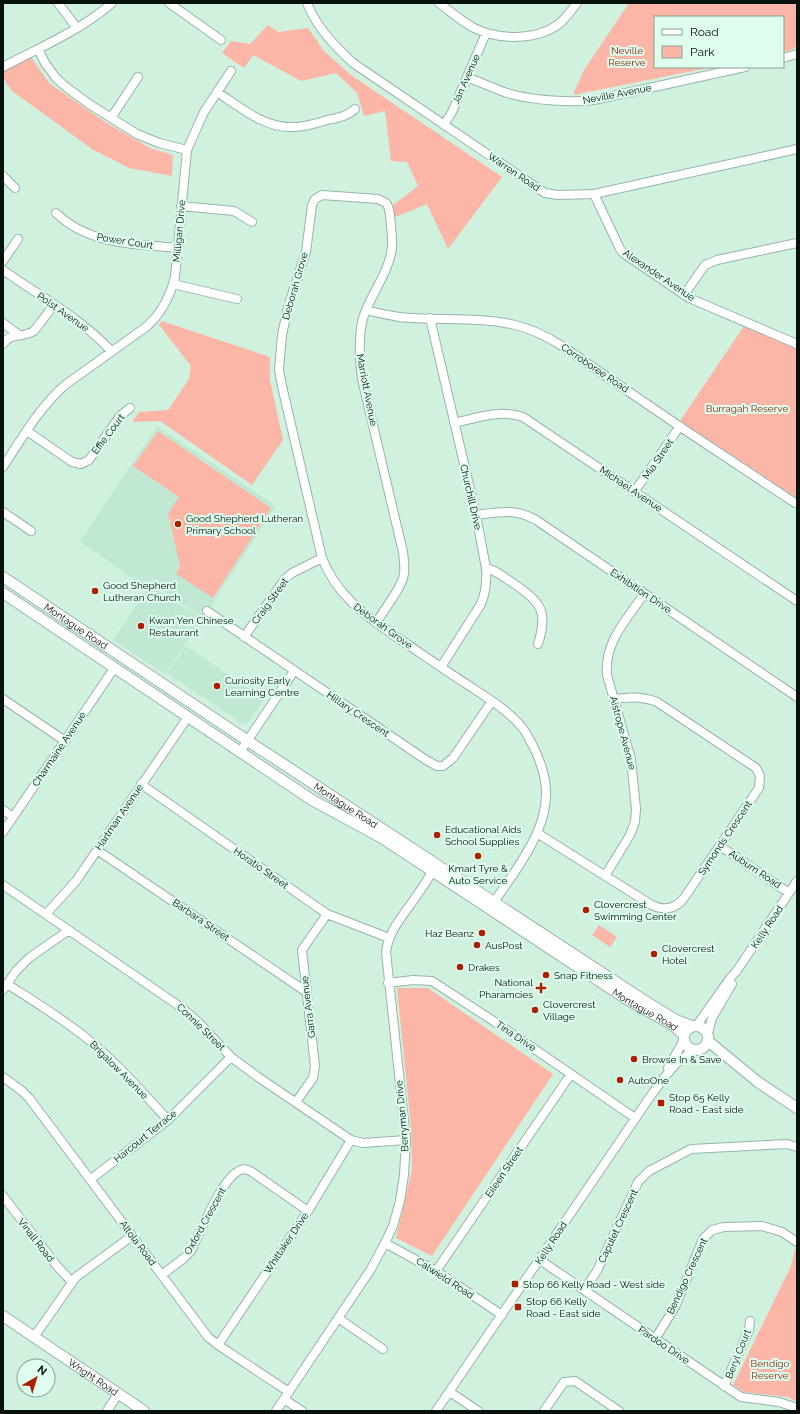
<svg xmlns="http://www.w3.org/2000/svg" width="800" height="1414" font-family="Raleway,sans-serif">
<rect width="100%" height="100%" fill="#d1f1df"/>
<!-- built -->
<path fill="#c0e8d2" d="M157 426 276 506 203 618 150 582 146 587 80 542Z
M150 585 202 619 165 674 113 640Z
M186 646 264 699 248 723 243 724 167 673Z"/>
<!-- green -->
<path fill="#fcb6a7" d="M629 3H797V46L791 50 783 52V17H655V67H713L573 95 584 70Z
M268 25 278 32 308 28 324 51 351 75 502 177 448 249 427 204 393 218 392 206 418 186 407 162 391 161 385 111 364 116 357 93 336 73 301 81 253 55 244 68 222 53 231 41 250 44Z
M31 57 49 83 105 122 150 148 173 155 172 176 129 168 92 149 12 91 3 78V71Z
M162 321 270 357V380L283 440 252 485 160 421 132 422 139 412 168 410 189 379 191 366 159 325Z
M744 326 797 349V500L680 421Z
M158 431 271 508 213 598 176 574 180 566 168 513 179 497 133 466Z
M599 925 617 937 610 947 592 935Z
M397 988H428L553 1074 432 1256 396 1238 412 1169 411 1127Z
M795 1249 797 1250V1401L787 1397 744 1392 733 1385 791 1266Z"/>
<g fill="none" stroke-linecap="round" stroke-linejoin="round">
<defs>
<path id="minor" d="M58 3 77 28
M169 3 221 40
M307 3C317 28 334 45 353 63L545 193 558 195 594 194 797 149
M439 3C450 11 461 21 474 28 498 40 536 41 559 24 566 18 571 11 577 3
M38 49 45 63 56 78 66 87 89 104 137 134 159 143 187 150
M783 58 797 54
M3 67C40 47 80 31 112 3
M467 77C480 82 493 88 507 93 531 100 574 104 599 99L745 67
M217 92C240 107 265 129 294 127 304 127 314 124 324 121 335 118 347 117 355 109
M111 118 138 77
M444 125 452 112 486 33
M3 176 15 188
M594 194 620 249 623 253 689 298 797 344
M181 206 234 211 252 222
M56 213C89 245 135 244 178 248
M3 261 18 239
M3 270C39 296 81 318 111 351
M173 284 237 299
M684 295 705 265 717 260 797 243
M366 310C377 313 388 315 399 317 437 321 477 316 515 325 532 329 548 337 562 346L682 428 795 503
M430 318 476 515 486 568C487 580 486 592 481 604L441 667
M3 323 19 335
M3 344C11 332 23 338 34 331L54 305
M454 423C477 418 500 409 523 417L797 601
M27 431 72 462 81 464 89 460 120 416 130 408
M3 467C22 438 39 408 65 385L146 327C161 314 170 297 175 277L187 150 204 112 231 71
M635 491 680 426
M3 512 31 531
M476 515C499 512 515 508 536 520L797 697
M486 568C496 570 505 578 513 583 540 602 549 610 538 644
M207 611 426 760 437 766H443L453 758 492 701
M376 623C383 611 403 586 404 574 405 566 404 559 403 552L362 379C359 358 358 339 363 318 370 296 386 277 391 254 393 245 392 236 391 226 390 219 391 209 386 203L378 199 322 195 315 199 312 205 306 252 288 307 282 335 279 370 282 386 322 558C336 594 364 615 395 636 419 652 443 669 468 685 486 697 506 709 520 725 526 731 529 739 533 746 548 776 551 801 537 833 526 858 509 880 494 902
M244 637 285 579 292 573 322 558
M3 699 65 741
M240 752 294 671
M141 784 327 914 389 938
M3 810 13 817
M3 832 115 667
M537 833 650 904C663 911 675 910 684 898L759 788 760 776 756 768 657 702C642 696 629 697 614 699
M720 846 789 893
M97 850 305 991
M605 876 630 835 635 822 636 809 631 759 607 675C604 642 627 619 644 594
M3 885 182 1008 197 1021 231 1057 258 1077 351 1140 363 1143 406 1140
M46 914 76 881 188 717
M388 983 413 980 432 981 498 1024 635 1118
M7 984C35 1002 65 1020 90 1041 119 1065 143 1093 168 1120
M3 990 16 971 29 958 69 930
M697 1025 731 977 736 972 797 881
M708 1033 712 1018 732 984
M668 1068 684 1040
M3 1077 22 1091 29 1098 208 1337 218 1345 289 1392
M296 1102 313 1078 315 1066 302 950 327 914
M91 1179 168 1120 231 1057
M3 1196 57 1266 72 1282
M385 1243 436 1271 502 1315
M540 1260 741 1397 779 1402 797 1408
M436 1271 571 1074
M162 1275 184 1258 191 1251C200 1233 223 1175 241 1170 245 1168 249 1170 252 1172L308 1211
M584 1290 597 1271 638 1182 649 1171 691 1149 787 1144 797 1147
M338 1318 383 1349
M34 1337 76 1277 132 1236
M655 1339 675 1307 703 1239 712 1230 724 1227 762 1226 782 1232 797 1242
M218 1345 308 1211 351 1140
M724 1386 749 1330 750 1321
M450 1392 478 1411
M284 1399 302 1411
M107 1411 118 1394
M276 1411 371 1269 385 1243 393 1226 400 1201 404 1175 406 1140 386 952C389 930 403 916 415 898 421 890 427 881 432 872
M436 1411 652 1094C664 1078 677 1058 696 1050
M544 1411 564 1382 575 1381 619 1411"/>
<g id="major">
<path id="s1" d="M3 577 248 741 645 1001 676 1020 692 1026"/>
<path id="s2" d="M3 593 312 800 382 838 628 1000 673 1025 684 1035"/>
<circle cx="696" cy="1038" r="12"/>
<path d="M708 1041 758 1082 797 1108"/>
<path id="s3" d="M3 1316 144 1411"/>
</g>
</defs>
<!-- minor casing -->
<use href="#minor" stroke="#96b5a4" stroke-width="10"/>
<!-- major casing -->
<use href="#major" stroke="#96b5a4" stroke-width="12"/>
<!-- minor -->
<use href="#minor" stroke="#fff" stroke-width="8"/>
<!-- major -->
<use href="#major" stroke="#fff" stroke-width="10"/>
</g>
<!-- markers -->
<g fill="#ad1e04" stroke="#deffed" stroke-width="1.5">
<circle cx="178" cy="524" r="4"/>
<circle cx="95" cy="591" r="4"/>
<circle cx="141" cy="626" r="4"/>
<circle cx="217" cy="686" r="4"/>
<circle cx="437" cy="835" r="4"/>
<circle cx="478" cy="856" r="4"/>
<circle cx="586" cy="910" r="4"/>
<circle cx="482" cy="933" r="4"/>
<circle cx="477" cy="945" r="4"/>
<circle cx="654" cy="954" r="4"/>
<circle cx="460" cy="967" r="4"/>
<circle cx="546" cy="975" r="4"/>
<path d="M539 982h4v4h4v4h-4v4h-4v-4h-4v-4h4z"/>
<circle cx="535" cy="1010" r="4"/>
<circle cx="634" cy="1059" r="4"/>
<circle cx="620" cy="1080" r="4"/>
<rect x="657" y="1099" width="8" height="8" rx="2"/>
<rect x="511" y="1280" width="8" height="8" rx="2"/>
<rect x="514" y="1303" width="8" height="8" rx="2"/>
</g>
<g text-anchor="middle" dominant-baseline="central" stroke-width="4" stroke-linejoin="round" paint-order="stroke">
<!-- park labels -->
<g font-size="10" fill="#882414" stroke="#deffed">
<text x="627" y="50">Neville<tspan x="627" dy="12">Reserve</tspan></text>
<text x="747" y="408">Burragah Reserve</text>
<text x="770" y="1363">Bendigo<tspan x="770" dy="12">Reserve</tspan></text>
</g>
<!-- street labels -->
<g font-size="10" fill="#07120c" stroke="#deffed">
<text transform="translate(466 79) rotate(-66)">Jan Avenue</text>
<text transform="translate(617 94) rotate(-11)">Neville Avenue</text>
<text transform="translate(514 172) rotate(34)">Warren Road</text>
<text transform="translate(179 231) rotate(-85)">Milligan Drive</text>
<text transform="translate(125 241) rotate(9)">Power Court</text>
<text transform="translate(659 275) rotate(34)">Alexander Avenue</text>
<text transform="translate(295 286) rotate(-74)">Deborah Grove</text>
<text transform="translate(63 312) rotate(35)">Polst Avenue</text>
<text transform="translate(595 368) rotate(34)">Corroboree Road</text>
<text transform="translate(367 390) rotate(79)">Marriott Avenue</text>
<text transform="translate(108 434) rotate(-53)">Effie Court</text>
<text transform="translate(658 459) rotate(-56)">Mia Street</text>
<text transform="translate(631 489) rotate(34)">Michael Avenue</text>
<text transform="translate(471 497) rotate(77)">Churchill Drive</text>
<text transform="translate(641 591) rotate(34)">Exhibition Drive</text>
<text transform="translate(270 601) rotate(-54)">Craig Street</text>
<text stroke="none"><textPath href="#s1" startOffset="88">Montague Road</textPath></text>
<text transform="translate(383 626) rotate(36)">Deborah Grove</text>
<text transform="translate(358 714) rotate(34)">Hillary Crescent</text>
<text transform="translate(623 733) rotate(75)">Aistrope Avenue</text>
<text transform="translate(59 749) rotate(-56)">Charmaine Avenue</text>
<text stroke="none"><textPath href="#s1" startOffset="412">Montague Road</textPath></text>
<text transform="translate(119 817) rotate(-56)">Hartman Avenue</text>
<text transform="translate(725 838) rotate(-56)">Symonds Crescent</text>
<text transform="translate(261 868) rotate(35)">Horatio Street</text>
<text transform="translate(755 869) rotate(34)">Auburn Road</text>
<text transform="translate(201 920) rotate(34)">Barbara Street</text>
<text transform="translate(767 927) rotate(-56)">Kelly Road</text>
<text transform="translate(308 1007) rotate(-97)">Garra Avenue</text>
<text stroke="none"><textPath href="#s2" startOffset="766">Montague Road</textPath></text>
<text transform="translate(201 1027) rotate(44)">Connie Street</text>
<text transform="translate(516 1036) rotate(34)">Tina Drive</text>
<text transform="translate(119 1070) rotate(45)">Brigalow Avenue</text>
<text transform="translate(402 1116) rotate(-95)">Berryman Drive</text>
<text transform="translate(145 1136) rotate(-39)">Harcourt Terrace</text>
<text transform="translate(504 1172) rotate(-56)">Eileen Street</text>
<text transform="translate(205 1221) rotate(-61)">Oxford Crescent</text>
<text transform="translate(618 1226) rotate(-65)">Capulet Crescent</text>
<text transform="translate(36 1240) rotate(52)">Vinall Road</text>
<text transform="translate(138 1243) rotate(53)">Altola Road</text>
<text transform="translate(286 1243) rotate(-56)">Whittaker Drive</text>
<text transform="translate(551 1243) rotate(-56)">Kelly Road</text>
<text transform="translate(687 1276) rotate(-65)">Bendigo Crescent</text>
<text transform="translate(445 1278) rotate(33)">Calwield Road</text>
<text transform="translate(664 1345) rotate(34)">Pardoo Drive</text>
<text transform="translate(738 1354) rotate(-68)">Beryl Court</text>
<text stroke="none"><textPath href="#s3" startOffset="109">Wright Road</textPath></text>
</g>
<!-- poi labels -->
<g font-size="10" fill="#07120c" stroke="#deffed" text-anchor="start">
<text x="186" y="518">Good Shepherd Lutheran<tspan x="186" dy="12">Primary School</tspan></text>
<text x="103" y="585">Good Shepherd<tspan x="103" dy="12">Lutheran Church</tspan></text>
<text x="149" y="620">Kwan Yen Chinese<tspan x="149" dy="12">Restaurant</tspan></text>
<text x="225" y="680">Curiosity Early<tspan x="225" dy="12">Learning Centre</tspan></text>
<text x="445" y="829">Educational Aids<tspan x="445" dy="12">School Supplies</tspan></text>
<text x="478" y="868" text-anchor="middle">Kmart Tyre &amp;<tspan x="478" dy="12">Auto Service</tspan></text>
<text x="594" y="904">Clovercrest<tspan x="594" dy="12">Swimming Center</tspan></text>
<text x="474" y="933" text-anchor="end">Haz Beanz</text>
<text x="485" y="945">AusPost</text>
<text x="662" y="948">Clovercrest<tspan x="662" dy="12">Hotel</tspan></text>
<text x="468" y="967">Drakes</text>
<text x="554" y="975">Snap Fitness</text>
<text x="533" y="982" text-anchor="end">National<tspan x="533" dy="12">Pharamcies</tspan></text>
<text x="543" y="1004">Clovercrest<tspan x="543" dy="12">Village</tspan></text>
<text x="642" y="1059">Browse In &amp; Save</text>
<text x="628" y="1080">AutoOne</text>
<text x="669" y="1097">Stop 65 Kelly<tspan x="669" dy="12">Road - East side</tspan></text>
<text x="523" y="1284">Stop 66 Kelly Road - West side</text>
<text x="526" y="1301">Stop 66 Kelly<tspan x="526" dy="12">Road - East side</tspan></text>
</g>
</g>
<!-- border -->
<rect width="800" height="1414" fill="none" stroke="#07120c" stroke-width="8"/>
<!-- legend -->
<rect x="654" y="16" width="130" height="52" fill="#deffed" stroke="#88a093"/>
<rect x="662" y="29" width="20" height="6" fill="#ffffff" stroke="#88a093"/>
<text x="690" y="36" font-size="12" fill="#07120c">Road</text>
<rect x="662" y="46" width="20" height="12" fill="#fcb6a7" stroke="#88a093"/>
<text x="690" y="56" font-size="12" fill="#07120c">Park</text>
<!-- north arrow -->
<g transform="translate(36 1378) rotate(38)"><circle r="19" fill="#deffed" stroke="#88a093"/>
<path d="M0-3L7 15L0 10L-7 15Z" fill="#ad1e04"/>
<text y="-6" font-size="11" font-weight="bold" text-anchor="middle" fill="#07120c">N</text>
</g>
</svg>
